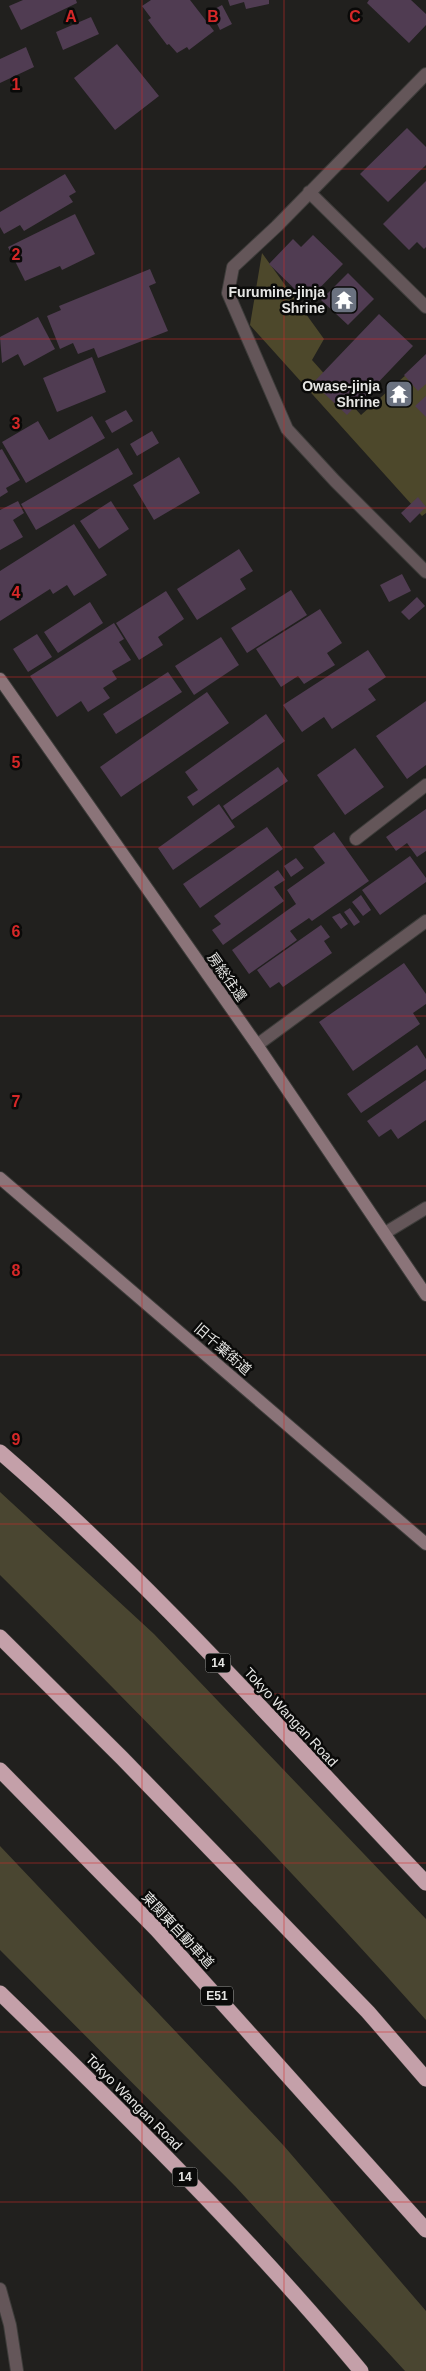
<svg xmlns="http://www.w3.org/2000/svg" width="426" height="2371" font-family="Arial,'Noto Sans JP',sans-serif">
<rect width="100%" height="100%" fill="#21201e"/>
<!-- green -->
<path fill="#4a4631" d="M0 1492 154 1634 426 1919V2020C289 1867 146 1719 0 1575Z
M0 1846 284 2146 426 2311V2371H405L235 2186 0 1950Z"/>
<!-- forest -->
<path fill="#4d482b" d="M262 253 324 339 312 360 361 415 426 357V513L422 516 250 325Z"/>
<!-- building -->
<path fill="#503c52" d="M23 0H76L77 3 21 30 9 6Z
M151 0H190L214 31 189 50 187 47 177 53 169 44 167 45 148 20 151 18 142 6Z
M228 0H269V4L246 9 244 2 230 6Z
M369 0H411L426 14V25L409 43 367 3Z
M222 5 232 24 220 30 211 11Z
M91 17 99 34 63 50 56 32Z
M117 44 159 96 115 130 74 78Z
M26 47 34 67 0 83V59Z
M407 128 426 147V165L388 202 360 174Z
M65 174 76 192 69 196 73 202 24 231 20 225 4 234 0 227V212Z
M426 181V247L424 249 417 242 409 250 383 224Z
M75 214 95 254 62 270 60 266 25 281 8 247Z
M313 235 343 264 307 301 269 264 293 239 301 247Z
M150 269 156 283 149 286 168 331 98 358 94 348 78 354 73 343 60 349 47 316 61 310 59 306Z
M348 273 374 299 348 325 321 300Z
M379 314 413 346 347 415 313 383Z
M38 317 55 349 24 366 18 354 2 363 0 337Z
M426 354V384L418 391 404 375Z
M92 357 106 392 57 412 43 378Z
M426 396V417L415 406Z
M126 410 133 421 112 433 105 421Z
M92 416 105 438 26 483 2 442 38 421 49 440Z
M152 431 159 443 137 456 130 444Z
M118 448 133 474 36 530 21 504Z
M2 449 20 480 6 488 8 492 0 497V450Z
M179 457 200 493 154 520 133 485Z
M418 497 426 507 410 523 401 513Z
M18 501 24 513 13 520 23 537 0 550V510Z
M111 501 129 529 99 549 80 521Z
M74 524 107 575 74 596 67 585 53 594 50 589 0 621V571Z
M239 549 253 571 240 579 246 589 197 620 177 589Z
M402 574 411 591 389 602 380 585Z
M291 590 307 615 247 653 231 628Z
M166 591 184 619 158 637 163 645 139 660 116 623Z
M417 597 425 606 409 620 401 612Z
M90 602 103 623 58 653 44 632Z
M320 609 342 643 327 653 335 665 304 684 298 676 281 687 256 649Z
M114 623 124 639 119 642 131 660 112 671 117 679 103 688 110 698 88 712 81 701 57 717 30 676Z
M37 634 52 657 28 672 13 649Z
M221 637 239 665 194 695 175 666Z
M368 650 386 677 368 689 376 700 332 729 324 717 302 732 283 705Z
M168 672 182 692 116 734 103 714Z
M207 692 229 723 121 797 100 767Z
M426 701V765L407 779 376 736Z
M266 714 285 741 193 806 187 797 198 790 185 772Z
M355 748 384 787 345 815 317 775Z
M278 767 288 781 232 820 223 806Z
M219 804 235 827 173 870 158 848Z
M426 809V851L417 857 407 843 396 851 386 837Z
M267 827 283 849 200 908 183 884Z
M334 832 369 881 312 921 309 918 290 931 297 940 249 974 232 950 296 904 287 890 325 863 313 847Z
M410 856 426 878V882L380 915 362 890Z
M296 858 304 868 291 877 284 866Z
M278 870 285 880 274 887 284 901 223 945 212 930 221 924 214 916Z
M361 895 371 910 363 916 352 902Z
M350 908 360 922 354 926 344 912Z
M340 913 348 924 341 929 332 917Z
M321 925 330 937 324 941 332 953 283 987 279 982 270 988 257 970Z
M404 963 426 994V1004L413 1013 420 1024 353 1071 319 1022Z
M417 1045 426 1059V1069L361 1113 347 1094Z
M426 1080V1120L398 1139 391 1129 379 1137 367 1121Z"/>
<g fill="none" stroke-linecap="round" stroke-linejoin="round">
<defs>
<path id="lane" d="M356 839 426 785
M385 1233 426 1208"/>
<path id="street" d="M426 74 277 226 233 267 228 293 287 429 335 481 426 572
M309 192 426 307
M257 1045 426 921
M0 2289 10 2325 17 2371"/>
<path id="secondary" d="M0 679 257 1045 426 1295
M0 1178 426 1544"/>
<path id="highway" d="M0 1452C153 1584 287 1737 426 1883
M0 1637 122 1758 368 2012 426 2079
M0 1770 157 1930 426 2230
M0 1993C125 2114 250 2237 361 2371"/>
</defs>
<!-- lane casing -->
<use href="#lane" stroke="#3d3c3a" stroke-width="14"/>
<!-- street casing -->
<use href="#street" stroke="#3d3c3a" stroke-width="14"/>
<!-- secondary casing -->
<use href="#secondary" stroke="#3d3c3a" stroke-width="14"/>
<!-- highway casing -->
<use href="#highway" stroke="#3d3c3a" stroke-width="16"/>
<!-- lane -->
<use href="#lane" stroke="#645659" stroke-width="12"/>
<!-- street -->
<use href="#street" stroke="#645659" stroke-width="12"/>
<!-- secondary -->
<use href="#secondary" stroke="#8b7479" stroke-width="12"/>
<!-- highway -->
<use href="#highway" stroke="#c4a0a9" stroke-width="15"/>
</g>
<!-- grid -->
<path fill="none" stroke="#d62828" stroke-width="1" stroke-opacity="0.55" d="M142 0V2371M284 0V2371M0 169H426M0 339H426M0 508H426M0 677H426M0 847H426M0 1016H426M0 1186H426M0 1355H426M0 1524H426M0 1694H426M0 1863H426M0 2032H426M0 2202H426"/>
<!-- icons -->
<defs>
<symbol id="temple-square" viewBox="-11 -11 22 22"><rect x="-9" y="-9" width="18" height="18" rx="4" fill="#6b7280" stroke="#0a0a09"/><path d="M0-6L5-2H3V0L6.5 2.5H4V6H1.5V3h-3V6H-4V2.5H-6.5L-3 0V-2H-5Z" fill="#fff"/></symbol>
</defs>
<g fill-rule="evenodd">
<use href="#temple-square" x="328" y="284" width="32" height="32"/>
<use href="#temple-square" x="383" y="378" width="32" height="32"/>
</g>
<g text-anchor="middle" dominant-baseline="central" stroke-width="5" stroke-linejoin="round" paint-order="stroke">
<!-- shield labels -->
<g fill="#0a0a09" stroke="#a4a4a2" stroke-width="1">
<rect x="205.5" y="1653.5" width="25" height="19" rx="4"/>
<rect x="201" y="1986.5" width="32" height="19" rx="4"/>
<rect x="172.5" y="2167.5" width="25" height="19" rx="4"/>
</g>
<g font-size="12" font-weight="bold" fill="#e6e6e4">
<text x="218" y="1663">14</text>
<text x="217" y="1996">E51</text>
<text x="185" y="2177">14</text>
</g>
<!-- poi labels -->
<g font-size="14" font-weight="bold" fill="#e6e6e4" stroke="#0a0a09" text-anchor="end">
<text x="325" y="292">Furumine-jinja<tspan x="325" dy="16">Shrine</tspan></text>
<text x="380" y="386">Owase-jinja<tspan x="380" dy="16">Shrine</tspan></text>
</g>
<!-- street labels -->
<g font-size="14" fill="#e6e6e4" stroke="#0a0a09">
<text transform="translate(227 977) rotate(55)">房総往還</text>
<text transform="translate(223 1349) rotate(41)">旧千葉街道</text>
<text transform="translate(291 1717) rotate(47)">Tokyo Wangan Road</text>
<text transform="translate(178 1930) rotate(47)">東関東自動車道</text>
<text transform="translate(134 2102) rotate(45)">Tokyo Wangan Road</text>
</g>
</g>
<g font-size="16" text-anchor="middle" font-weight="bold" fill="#d62828" stroke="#0a0a09" stroke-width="5" stroke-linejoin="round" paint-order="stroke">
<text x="71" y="22">A</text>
<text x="213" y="22">B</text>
<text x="355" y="22">C</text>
<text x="16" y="90">1</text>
<text x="16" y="260">2</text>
<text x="16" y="429">3</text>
<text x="16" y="598">4</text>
<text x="16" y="768">5</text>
<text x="16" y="937">6</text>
<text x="16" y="1107">7</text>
<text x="16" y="1276">8</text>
<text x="16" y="1445">9</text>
</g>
</svg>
